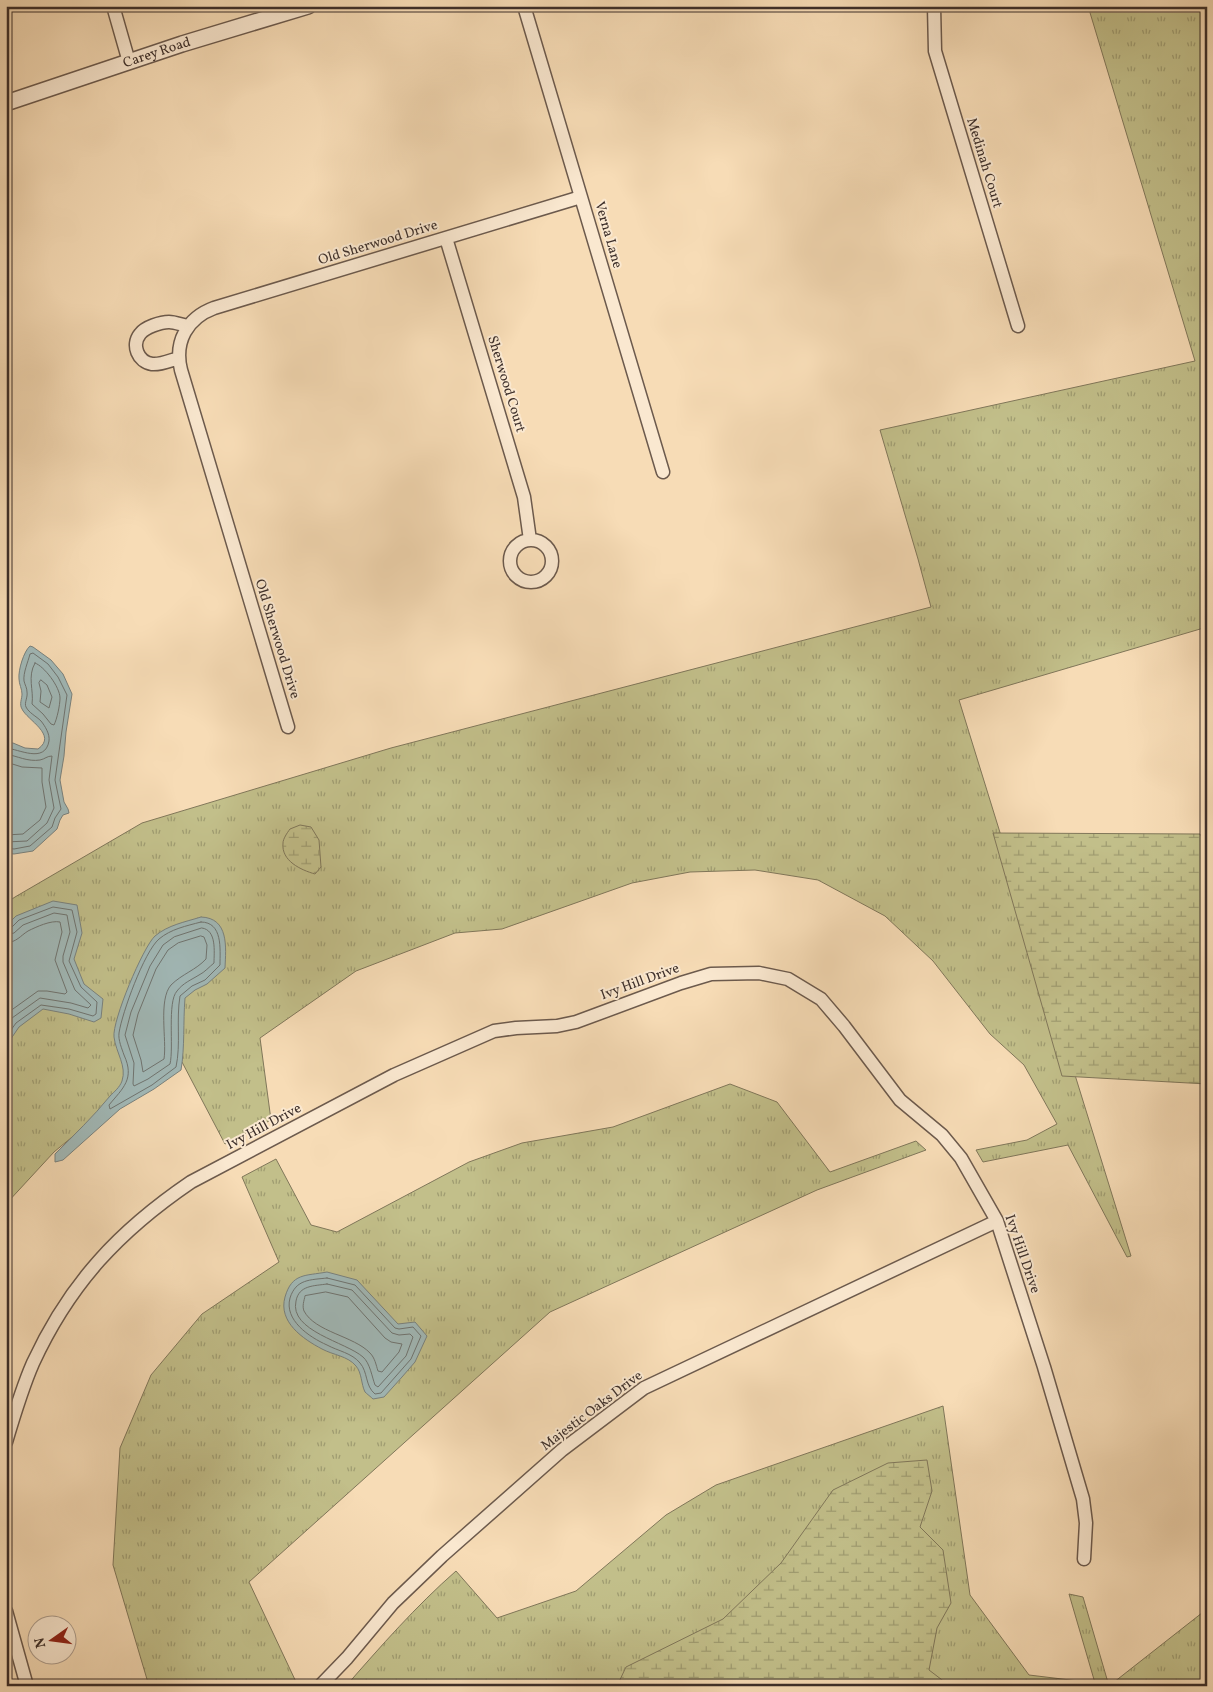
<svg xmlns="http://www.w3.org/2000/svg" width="1213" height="1692" font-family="Vollkorn,serif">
<defs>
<pattern id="grass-tufts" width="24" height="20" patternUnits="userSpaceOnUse" patternTransform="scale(1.25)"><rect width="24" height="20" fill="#c2bf8a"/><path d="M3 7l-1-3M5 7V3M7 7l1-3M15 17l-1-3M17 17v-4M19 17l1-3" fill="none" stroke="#9f9c71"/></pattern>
<pattern id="wetland-marsh" width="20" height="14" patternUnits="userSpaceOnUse" patternTransform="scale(1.25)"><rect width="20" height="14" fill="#c2bf8a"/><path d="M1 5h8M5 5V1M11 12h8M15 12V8" fill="none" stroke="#9f9c71"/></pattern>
</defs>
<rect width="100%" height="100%" fill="#f7dcb6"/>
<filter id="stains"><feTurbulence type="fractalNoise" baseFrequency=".004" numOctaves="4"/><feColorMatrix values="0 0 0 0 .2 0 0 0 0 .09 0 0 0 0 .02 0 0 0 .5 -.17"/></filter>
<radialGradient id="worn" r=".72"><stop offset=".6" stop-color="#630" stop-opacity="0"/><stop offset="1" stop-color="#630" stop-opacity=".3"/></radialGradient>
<!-- grass -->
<path fill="url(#grass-tufts)" stroke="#80775a" d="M1088 6H1207V627L959 700 1131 1256 1127 1257 1068 1145 983 1162 976 1150 1027 1140 1057 1124 1024 1065 990 1034 933 961 885 916 818 880 755 870 690 872 632 883 502 929 455 933 356 971 260 1038 271 1120 225 1144 182 1062 95 1118 54 1152 6 1204V903L15 897 142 823 391 748 931 607 918 559 880 430 1195 361Z
M730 1084 777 1102 830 1172 916 1141 926 1150 817 1190 550 1312 249 1582 297 1684 295 1686H149L113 1565 120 1448 151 1375 202 1314 279 1262 242 1177 276 1159 311 1225 337 1232 469 1162 522 1143 613 1127Z
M943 1406 970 1595 1029 1675 1095 1683 1069 1594 1083 1597 1109 1686 1207 1609V1686H346C381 1646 416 1606 456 1571L497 1618 576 1591 666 1515 716 1485Z"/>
<!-- wetland -->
<path fill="url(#wetland-marsh)" stroke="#80775a" d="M300 825 311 827 319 840 321 867 315 874C301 870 281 861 283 843 283 839 287 833 290 829Z
M993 833 1200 834 1207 846V1084L1062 1076Z
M927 1460 932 1491 920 1527 943 1550 951 1603 937 1628 929 1670 950 1686H617L626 1667 723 1619 781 1563 833 1490 888 1463Z"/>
<!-- water -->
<path fill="#a1b9b8" stroke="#79827f" d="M30 646 33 647 51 660 63 674 72 694 66 732 64 756 60 780 64 802 68 809 69 813 63 815 60 820 57 829 33 851 14 854 6 853V743H13L25 748 38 749C58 735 27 720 22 709 19 704 22 699 22 694 22 689 19 684 19 679 18 670 24 651 30 646Z
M53 901 77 905 82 933 74 959 84 984 103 999 101 1018 94 1022 69 1014 43 1009 19 1027 6 1046V926L16 916Z
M201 917C229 918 226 947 225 968L207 984 195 990 185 998C183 1023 185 1046 181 1070L154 1089 120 1109 63 1160 55 1162V1154C74 1135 93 1117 110 1096 114 1092 120 1087 122 1081 127 1066 116 1053 114 1037 112 1021 143 947 155 936 168 925 185 922 201 917Z
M327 1272 357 1280 398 1324 415 1322 427 1336 415 1362 402 1377 384 1397 373 1399C371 1397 367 1394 365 1392 361 1384 362 1373 356 1366 348 1356 333 1355 322 1349 303 1339 278 1322 285 1297 292 1273 305 1276 327 1272Z"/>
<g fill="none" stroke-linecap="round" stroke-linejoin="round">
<!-- shore -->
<path stroke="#6f7471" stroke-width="1" d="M35 663C44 666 60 687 60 698 60 705 57 719 54 725L51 724 43 714 32 704C34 690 27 677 35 663Z
M41 680 47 685 52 697 49 708 40 702 41 691 39 683Z
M6 748C19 749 45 764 49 741 50 734 45 726 41 721 36 716 29 713 26 707 24 703 28 697 27 692 27 688 25 685 24 681 23 673 28 662 30 654L33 653 48 664 58 677 67 695 55 780 61 809 55 818 52 827 30 846 14 849 6 848
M6 754C17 756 28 762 40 760 45 759 47 756 52 756L49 780 54 808 47 823 27 841 6 842
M6 762 22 767 42 768V782L46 807 40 820 23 834 6 835
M201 922C223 922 220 949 220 965L205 980 192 986 180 996C176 1020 181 1044 176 1067L152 1085 110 1109 109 1105C123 1088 135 1079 124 1055 122 1049 118 1040 119 1033 122 1013 144 952 159 939 171 929 186 926 201 922Z
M202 928C217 930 214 952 214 963 209 967 205 972 199 975 191 980 183 983 177 991 167 1002 174 1047 170 1064L148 1079 134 1086 133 1084 134 1063 125 1035 131 1012 150 966 163 945 174 937Z
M6 929 11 928 19 920 53 907 72 910 77 932 69 961 81 987 97 1002 96 1014 93 1016 69 1009 41 1005 16 1023 6 1037
M6 935 14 933 23 925 54 913 67 915 70 932 63 956V962L75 990 91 1005 88 1008 71 1003 40 998 12 1018 6 1026
M201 936 204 937 207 945 206 959C196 970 182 974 171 985 158 1000 167 1040 164 1059L143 1072 141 1060 133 1035 138 1014 156 969 168 950 178 943Z
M6 943C17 942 20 936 28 931 36 927 51 920 60 922L62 932 55 960 67 992 65 994 47 991H38L6 1014
M327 1278 355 1285 395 1328 399 1329 413 1327 421 1336 411 1359 381 1393 375 1394C365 1386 368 1372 360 1363 352 1353 338 1351 327 1345 309 1337 284 1320 290 1298 296 1279 310 1280 327 1278Z
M327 1284 352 1290 392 1333 399 1335 410 1334 413 1337 406 1356 378 1387 375 1385C372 1377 370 1363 363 1357 346 1342 289 1331 296 1301 299 1285 314 1286 327 1284Z
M326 1292 348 1297 385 1338 391 1342 402 1344 399 1352 382 1372 378 1371C376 1365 375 1358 370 1353 354 1336 315 1332 304 1311 302 1306 304 1301 305 1296Z"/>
<defs>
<path id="minor" d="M113 6 129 62
M524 6 663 472
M934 6 935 51 1018 326
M446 238 524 497 530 540
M179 358C171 360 161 365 152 364 138 362 131 345 140 334 145 327 161 322 169 322 175 322 182 325 188 326
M510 561a21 21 0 1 1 42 0a21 21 0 1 1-42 0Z
M288 727 181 370C174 342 187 318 214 308L581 197
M6 1442C14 1415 22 1388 33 1363 70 1283 119 1231 191 1182L394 1075 494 1031 516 1028 557 1026 576 1022 681 983 711 974 759 973 788 979 821 999 844 1026 900 1100 942 1135 961 1158 997 1221 1044 1367 1083 1499 1086 1523 1084 1559
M6 1611 27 1686
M320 1686 347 1658 393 1603 442 1556 562 1450 644 1388 997 1221"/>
<g id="tertiary">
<path id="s1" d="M6 103 182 44 308 6"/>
</g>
</defs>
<!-- minor casing -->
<use href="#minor" stroke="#6c5a4d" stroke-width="15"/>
<!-- tertiary casing -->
<use href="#tertiary" stroke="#6c5a4d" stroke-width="18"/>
<!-- minor -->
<use href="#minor" stroke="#fae8d0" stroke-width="12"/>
<!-- tertiary -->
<use href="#tertiary" stroke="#fae8d0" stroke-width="15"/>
</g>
<g text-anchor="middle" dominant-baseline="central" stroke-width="4" stroke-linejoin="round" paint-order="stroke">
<!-- street labels -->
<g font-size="14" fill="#3d2f2a" stroke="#fae8d0">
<text stroke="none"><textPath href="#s1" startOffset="159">Carey Road</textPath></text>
<text transform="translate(984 163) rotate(73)">Medinah Court</text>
<text transform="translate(608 235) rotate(74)">Verna Lane</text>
<text transform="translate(378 243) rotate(-17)">Old Sherwood Drive</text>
<text transform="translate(506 384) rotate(73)">Sherwood Court</text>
<text transform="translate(277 639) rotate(73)">Old Sherwood Drive</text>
<text transform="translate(640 982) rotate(-20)">Ivy Hill Drive</text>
<text transform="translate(264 1127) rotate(-28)">Ivy Hill Drive</text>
<text transform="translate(1022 1254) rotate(71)">Ivy Hill Drive</text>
<text transform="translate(592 1411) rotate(-37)">Majestic Oaks Drive</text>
</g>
</g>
<!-- margin -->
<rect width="1213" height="1692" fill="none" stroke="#f7dcb6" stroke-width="25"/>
<rect x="8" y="8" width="1198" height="1677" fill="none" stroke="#3d2f2a" stroke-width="2.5"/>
<rect x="12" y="12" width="1188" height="1667" fill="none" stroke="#3d2f2a"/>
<!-- north arrow -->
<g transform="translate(52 1640) rotate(256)"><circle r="24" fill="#fae8d0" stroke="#ae9e8e"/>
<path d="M0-4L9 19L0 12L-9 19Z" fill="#8f2418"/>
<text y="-8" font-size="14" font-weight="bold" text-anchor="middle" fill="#3d2f2a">N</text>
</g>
<rect width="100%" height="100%" filter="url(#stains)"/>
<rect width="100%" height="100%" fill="url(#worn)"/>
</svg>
